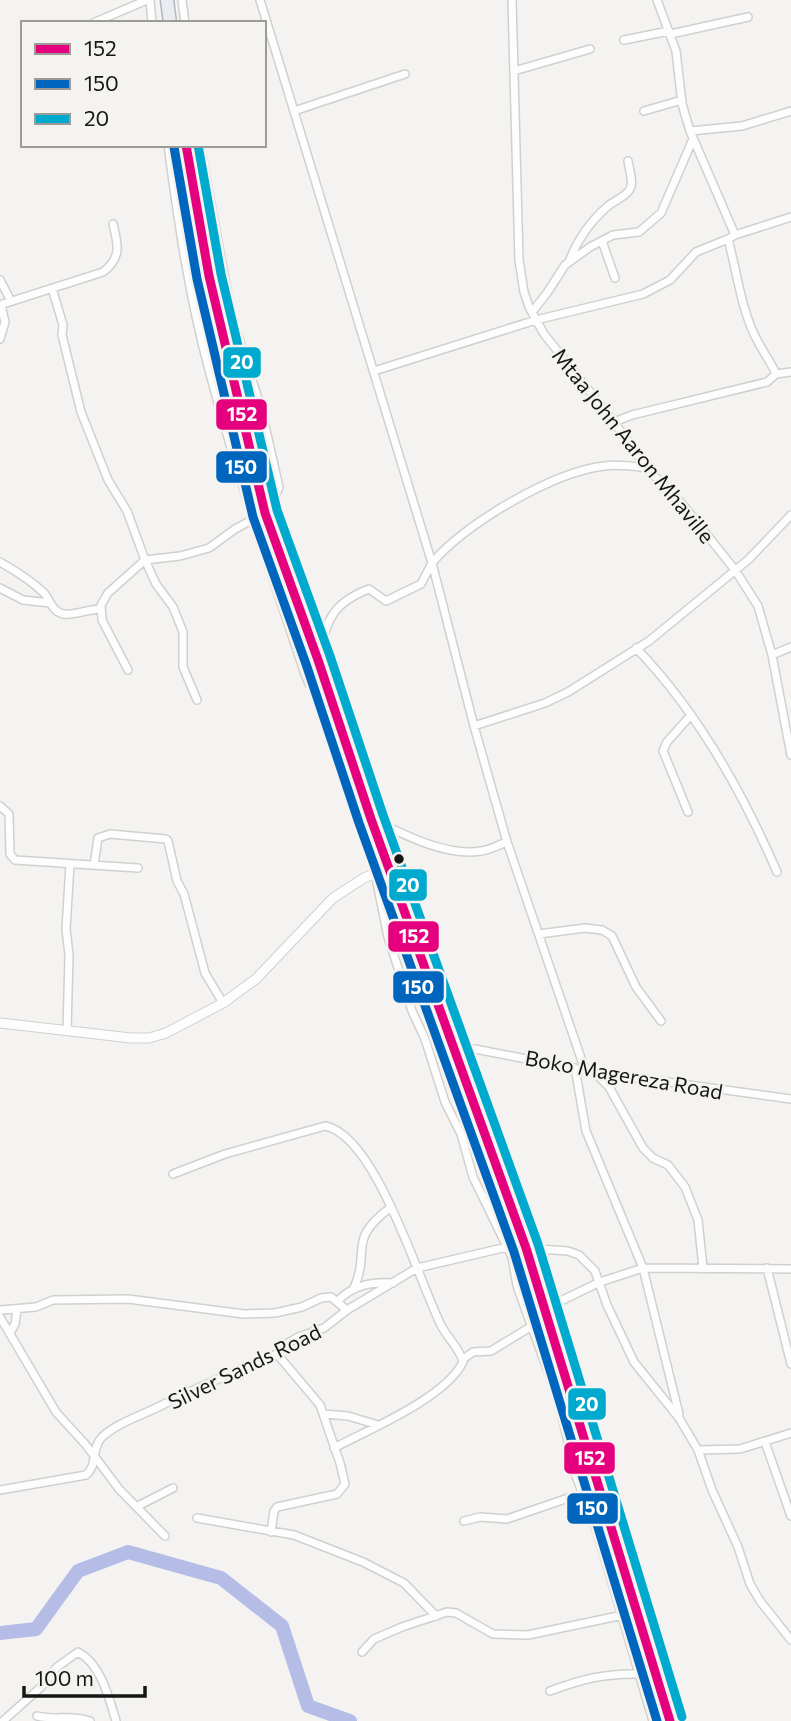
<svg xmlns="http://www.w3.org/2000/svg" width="791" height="1721" font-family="Commissioner,sans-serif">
<rect width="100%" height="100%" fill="#f4f3f1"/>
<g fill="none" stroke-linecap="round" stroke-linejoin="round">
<!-- river -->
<path stroke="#b5bde6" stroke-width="14" d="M0 1633 36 1629 78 1571 128 1552 221 1578 282 1626 308 1706 350 1721"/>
<defs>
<path id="minor" d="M150 0 152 23
M182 0 185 23
M260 0 432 563 421 584 386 601 369 589C332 603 327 620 319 656
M512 0 519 260 524 292 529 307 544 334 614 422 647 468 684 506 735 570 758 606 772 655 791 755
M657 0 676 51 682 104 690 131 735 235 728 239C737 272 741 310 757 340 763 352 771 362 776 374
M93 23 147 0
M671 34 748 17
M624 40 669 31
M514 71 590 49
M294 111 405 74
M644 111 682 100
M690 131 742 126 791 111
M168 145C178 220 189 297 209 370 236 472 271 573 305 674L309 684 325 682
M735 235 791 217
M602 241 615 278
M569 262C576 242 591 220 608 206 615 200 626 197 630 189 634 182 629 169 628 161
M0 280 11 301
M52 288 63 325 62 335 81 412 108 480 127 511 145 560 156 584 173 607 183 632V667L197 700
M0 305 103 272C122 258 118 244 113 224
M532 312 547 293 565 265 590 247 613 235 639 232 661 213 693 139
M0 339 5 322 1 305
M374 371 536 320 643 294 670 280 696 252 728 239
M614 422 632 415 767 382 776 374 791 372
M0 562C16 571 32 581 45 594 51 602 52 611 63 614 71 616 90 609 100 609
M0 588 23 600 50 603
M636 648C697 711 742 791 777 872
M772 655 791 647
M128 670 102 620 101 605 108 593 145 560 180 556 209 548 235 529 265 513 271 507 279 487 261 408 232 317 200 145
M474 726 545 703 568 692 649 641 749 559 791 515
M0 806 9 814 10 854 15 860 138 868
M688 812 663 751 667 742 691 715
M372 819C403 834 446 857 481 851 490 850 498 845 507 842
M94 865 98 838 110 834 166 839 168 841 177 881 184 894 205 973 223 1003
M375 873 388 937 412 1011 425 1039 445 1102 461 1134 473 1177 512 1257 517 1286 558 1399 576 1476 598 1535 653 1721
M539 934 585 928 602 930 612 936 636 987 661 1021
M67 1031 69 955 66 929 70 864
M457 1054 475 1049 594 1072 791 1099
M575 1068 586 1131 643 1268 679 1414
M585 1070 507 842 474 726 432 563C464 524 553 472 604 466 618 464 632 466 647 468
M595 1073 609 1087 643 1148 653 1158 668 1165 685 1187 698 1220 703 1268
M173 1174 225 1154 325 1126C376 1135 419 1282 441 1325 447 1338 460 1348 463 1362 445 1398 370 1429 334 1448
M767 1268 791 1364
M354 1288C371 1249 346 1241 391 1207
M337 1302C352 1285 371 1282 393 1283
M544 1309 600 1282 643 1268 791 1269
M0 1310 36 1307 53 1300 128 1299 244 1314 275 1313 302 1307 321 1298 331 1297 347 1310
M0 1317 56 1412 86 1445 119 1489 165 1536
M10 1333 15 1324 17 1310
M463 1359 473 1352 491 1351 532 1326 550 1322
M324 1414 348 1416 378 1425
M765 1442 791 1516
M698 1450 740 1449 791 1433
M0 1490 86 1475C98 1465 91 1448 102 1437 116 1424 137 1417 154 1409 194 1389 235 1371 277 1354L280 1348 298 1337 324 1328 347 1310 417 1268 507 1247 568 1251 579 1255 595 1271 607 1305 634 1362 679 1418 698 1450 712 1490 738 1547 750 1584 760 1601 791 1640
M138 1506 173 1488
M197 1518 294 1535 363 1562 404 1583 436 1616
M464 1521 480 1517 507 1519 583 1493
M271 1532 274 1511 277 1507 337 1494 345 1484 340 1463 320 1405 277 1354
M362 1652 374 1639 402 1627 447 1612 456 1613 493 1634 528 1635 623 1615
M550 1691C582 1679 606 1673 640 1674
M37 1716C58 1721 68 1714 90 1721
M3 1721 41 1687 57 1667 78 1652C101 1664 109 1698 116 1721"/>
<path id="tertiary" d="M0 1023 131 1038H149L166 1033 223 1003 256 979 333 898 364 878 390 867"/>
<path id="trunk" d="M167 0 170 23
M186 145 209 276 265 513 318 660 371 819 390 867 526 1248 670 1721"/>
</defs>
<!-- minor casing -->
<use href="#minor" stroke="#d0d0ce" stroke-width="10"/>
<!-- tertiary casing -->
<use href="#tertiary" stroke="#d0d0ce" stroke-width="11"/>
<!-- trunk casing -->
<use href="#trunk" stroke="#b4b5be" stroke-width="15"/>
<!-- minor -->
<use href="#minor" stroke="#fdfdfd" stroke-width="7"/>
<!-- tertiary -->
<use href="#tertiary" stroke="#fdfdfd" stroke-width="9"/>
<!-- trunk -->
<use href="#trunk" stroke="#eaecf2" stroke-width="12"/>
<defs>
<path id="bus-1" d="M186 145 209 276 265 513 318 660 371 819 526 1248 670 1721"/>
<path id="bus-2" d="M174 147 197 279 253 517 306 664 359 823 514 1252 657 1721"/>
<path id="bus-3" d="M198 145 221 274 277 510 330 656 383 815 538 1244 682 1717"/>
</defs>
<!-- bus-1 casing -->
<use href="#bus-1" stroke="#f5f3f0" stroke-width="14"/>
<!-- bus-2 casing -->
<use href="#bus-2" stroke="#f5f3f0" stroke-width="14"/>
<!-- bus-3 casing -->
<use href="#bus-3" stroke="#f5f3f0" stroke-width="14"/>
<!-- bus-1 -->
<use href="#bus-1" stroke="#e5007d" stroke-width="9"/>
<!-- bus-2 -->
<use href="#bus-2" stroke="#0065bd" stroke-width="9"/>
<!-- bus-3 -->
<use href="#bus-3" stroke="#00a9ce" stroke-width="9"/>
</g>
<!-- markers -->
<circle fill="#161615" stroke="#f5f3f0" stroke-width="2.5" cx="399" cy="859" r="6"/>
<g text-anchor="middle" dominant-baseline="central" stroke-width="5" stroke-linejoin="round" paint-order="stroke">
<!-- street labels -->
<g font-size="21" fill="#161615" stroke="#f5f3f0">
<text transform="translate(634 445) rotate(51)">Mtaa John Aaron Mhaville</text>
<text transform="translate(624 1074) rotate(10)">Boko Magereza Road</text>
<text transform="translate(244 1366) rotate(-26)">Silver Sands Road</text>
</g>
</g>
<g stroke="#f5f3f0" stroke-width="2.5">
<rect x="222" y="346" width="40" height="33" rx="7" fill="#00a9ce"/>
<rect x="215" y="398" width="53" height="33" rx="7" fill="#e5007d"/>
<rect x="215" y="450" width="53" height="34" rx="7" fill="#0065bd"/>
<rect x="388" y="868" width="40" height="34" rx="7" fill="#00a9ce"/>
<rect x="387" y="920" width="53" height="33" rx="7" fill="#e5007d"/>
<rect x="392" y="970" width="53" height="34" rx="7" fill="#0065bd"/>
<rect x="567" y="1387" width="40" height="34" rx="7" fill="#00a9ce"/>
<rect x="563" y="1441" width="53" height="34" rx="7" fill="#e5007d"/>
<rect x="566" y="1492" width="53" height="33" rx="7" fill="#0065bd"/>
</g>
<g font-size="19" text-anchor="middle" font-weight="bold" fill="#fff">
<text x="242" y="369">20</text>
<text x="242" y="421">152</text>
<text x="241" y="474">150</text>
<text x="408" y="892">20</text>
<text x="414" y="943">152</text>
<text x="418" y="994">150</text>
<text x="587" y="1411">20</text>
<text x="590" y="1465">152</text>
<text x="592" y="1515">150</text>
</g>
<!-- legend -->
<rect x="21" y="21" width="245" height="126" fill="#f5f3f0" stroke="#9c9b98" stroke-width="2"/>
<rect x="35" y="44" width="35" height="10" fill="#e5007d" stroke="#9c9b98" stroke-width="2"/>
<text x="84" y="56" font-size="21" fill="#161615">152</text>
<rect x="35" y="79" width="35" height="10" fill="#0065bd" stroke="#9c9b98" stroke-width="2"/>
<text x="84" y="91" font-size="21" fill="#161615">150</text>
<rect x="35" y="114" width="35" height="10" fill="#00a9ce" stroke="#9c9b98" stroke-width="2"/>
<text x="84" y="126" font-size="21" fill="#161615">20</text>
<!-- scale -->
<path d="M24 1686v10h121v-10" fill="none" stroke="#161615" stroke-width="3.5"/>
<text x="35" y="1686" font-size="21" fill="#161615" stroke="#f5f3f0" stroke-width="5" paint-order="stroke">100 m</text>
</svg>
